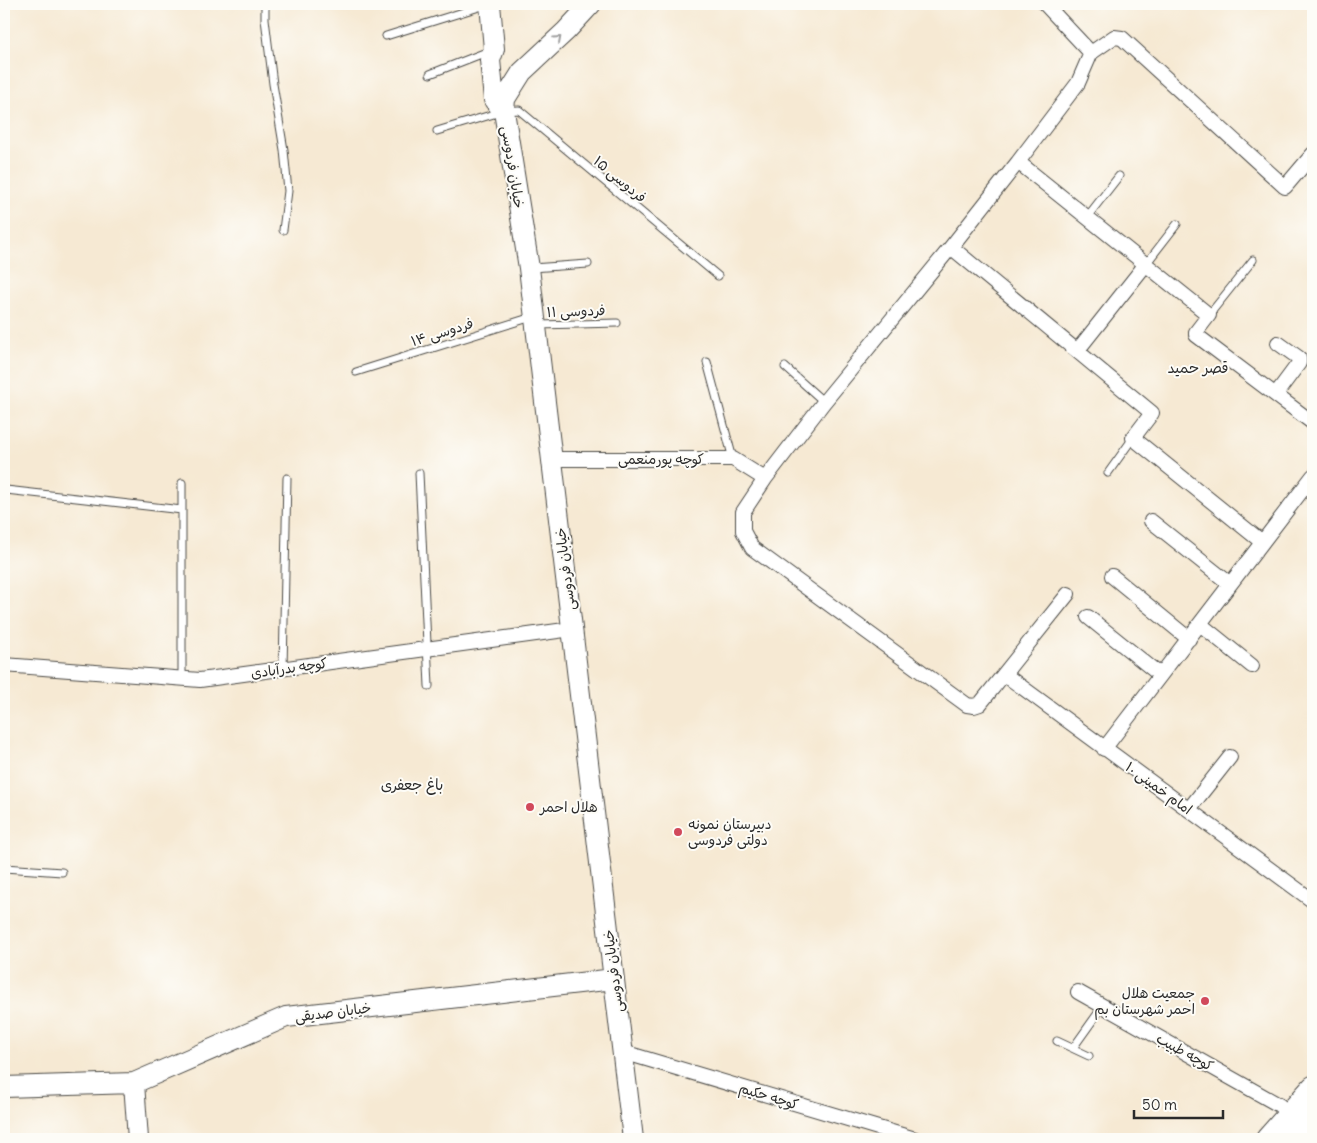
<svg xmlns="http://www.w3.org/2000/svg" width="1317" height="1143" font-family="Delius,'Playpen Sans Arabic',sans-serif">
<rect width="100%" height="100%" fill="#fdfcf7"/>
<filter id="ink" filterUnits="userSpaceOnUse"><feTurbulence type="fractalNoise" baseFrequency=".02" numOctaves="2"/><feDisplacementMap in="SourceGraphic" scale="10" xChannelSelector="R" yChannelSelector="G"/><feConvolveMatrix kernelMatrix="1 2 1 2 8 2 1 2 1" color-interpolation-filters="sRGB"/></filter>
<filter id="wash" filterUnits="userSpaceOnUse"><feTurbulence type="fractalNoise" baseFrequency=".0096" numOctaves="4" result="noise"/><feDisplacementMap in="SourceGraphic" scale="20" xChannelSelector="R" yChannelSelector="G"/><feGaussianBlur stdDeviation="1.12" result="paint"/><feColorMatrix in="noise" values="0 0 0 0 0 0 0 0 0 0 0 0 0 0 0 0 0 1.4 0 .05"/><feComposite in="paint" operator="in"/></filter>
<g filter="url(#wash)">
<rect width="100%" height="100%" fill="#f6e9d3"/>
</g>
<g filter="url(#ink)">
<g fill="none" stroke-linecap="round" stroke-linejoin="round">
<defs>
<path id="lane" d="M265 4V19L273 84 284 150 288 191 283 230
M386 36 489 4
M430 74 489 51
M437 131 504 111 519 110 718 276
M1087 217 1119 176
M1146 264 1177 224
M532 268 588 264
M1209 315 1253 260
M539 325 617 323
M707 362 733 459
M785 367 824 402
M356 372 532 317
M419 473 429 686
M1108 473 1133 438
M6 490 182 510
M283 669 287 478
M182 679V483
M4 868 62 872
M1057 1041 1089 1056
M1073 1048 1103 1006"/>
<path id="street" d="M1045 4 1091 53
M1313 154 1285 187 1122 38 1114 37 1091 53 1078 83 1018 162 1209 315 1196 332V335L1313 423
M1018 162 951 247 824 402 765 479 743 512V531L752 548 967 705 974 706 980 704 1068 594
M951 247 1152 413 1133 438 1262 542
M1077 351 1146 264
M1276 394 1299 363V358L1278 343
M552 459H733L765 479
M1151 521 1230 584
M1112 576 1189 639
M1088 617 1160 675
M1200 624 1252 666
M4 665 200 680 572 629
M1004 674 1313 901
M1104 749 1313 476
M1189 809 1230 757
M1078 992 1279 1105 1289 1114
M623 1052 915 1139"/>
<path id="secondary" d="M490 4 494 49 490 60 494 100 504 111 529 268 633 1139
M504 111 505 99 522 72 566 31 591 4
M134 1083 138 1139
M4 1087 134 1083 286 1017 614 979"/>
<path id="primary" d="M1267 1139 1313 1087
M1291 1139 1313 1114"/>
</defs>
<!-- lane casing -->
<use href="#lane" stroke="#494844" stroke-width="9"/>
<!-- street casing -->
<use href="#street" stroke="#494844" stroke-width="16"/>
<!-- secondary casing -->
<use href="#secondary" stroke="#494844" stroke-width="22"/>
<!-- primary casing -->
<use href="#primary" stroke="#494844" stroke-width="24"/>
<!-- lane -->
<use href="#lane" stroke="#fff" stroke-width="7"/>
<!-- street -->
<use href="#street" stroke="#fff" stroke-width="14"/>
<!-- secondary -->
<use href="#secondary" stroke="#fff" stroke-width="20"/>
<!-- primary -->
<use href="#primary" stroke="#fff" stroke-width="22"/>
</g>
<!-- one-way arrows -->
<defs><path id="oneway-chevron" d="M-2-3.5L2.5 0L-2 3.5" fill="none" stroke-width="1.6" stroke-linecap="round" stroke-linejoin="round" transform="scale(1.25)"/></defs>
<use stroke="#a0a0a0" href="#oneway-chevron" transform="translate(558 39) rotate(-42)"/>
</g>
<!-- markers -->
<g fill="#d1495b" stroke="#fdfcf7" stroke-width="2">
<circle cx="530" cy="807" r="5"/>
<circle cx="678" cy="832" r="5"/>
<circle cx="1205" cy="1001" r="5"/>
</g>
<g text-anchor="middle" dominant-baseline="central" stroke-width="4" stroke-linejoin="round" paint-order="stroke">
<!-- street labels -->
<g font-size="14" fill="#2b2b2b" stroke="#fdfcf7">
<text transform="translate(513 167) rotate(81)">خیابان فردوسی</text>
<text transform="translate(620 179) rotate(40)">فردوسی ۱۵</text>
<text transform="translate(576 311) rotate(-2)">فردوسی ۱۱</text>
<text transform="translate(442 332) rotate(-17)">فردوسی ۱۴</text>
<text x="661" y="459">کوچه پورمنعمی</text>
<text transform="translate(565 569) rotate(-97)">خیابان فردوسی</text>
<text transform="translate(289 668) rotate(-8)">کوچه بدرآبادی</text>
<text transform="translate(1159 788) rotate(36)">امام خمینی ۱۰</text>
<text transform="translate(613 971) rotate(-97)">خیابان فردوسی</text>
<text transform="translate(333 1012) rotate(-7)">خیابان صدیقی</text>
<text transform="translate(1185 1052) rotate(29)">کوچه طبیب</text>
<text transform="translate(769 1096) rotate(17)">کوچه حکیم</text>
</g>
<!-- poi labels -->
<g font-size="14" fill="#2b2b2b" stroke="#fdfcf7" text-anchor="start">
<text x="540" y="807">هلال احمر</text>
<text x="688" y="824">دبیرستان نمونه<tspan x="688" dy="16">دولتی فردوسی</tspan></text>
<text x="1195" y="993" text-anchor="end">جمعیت هلال<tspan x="1195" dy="16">احمر شهرستان بم</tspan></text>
</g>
<!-- neighbourhood labels -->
<g font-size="15" fill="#2b2b2b" stroke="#fdfcf7">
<text x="1198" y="367">قصر حمید</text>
<text x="412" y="784">باغ جعفری</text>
</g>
</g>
<!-- margin -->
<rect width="1317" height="1143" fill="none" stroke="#fdfcf7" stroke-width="20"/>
<!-- scale -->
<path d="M1134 1110v8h89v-8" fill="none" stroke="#2b2b2b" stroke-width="2.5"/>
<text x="1142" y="1110" font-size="15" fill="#2b2b2b" stroke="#fdfcf7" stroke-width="4" paint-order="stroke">50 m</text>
</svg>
